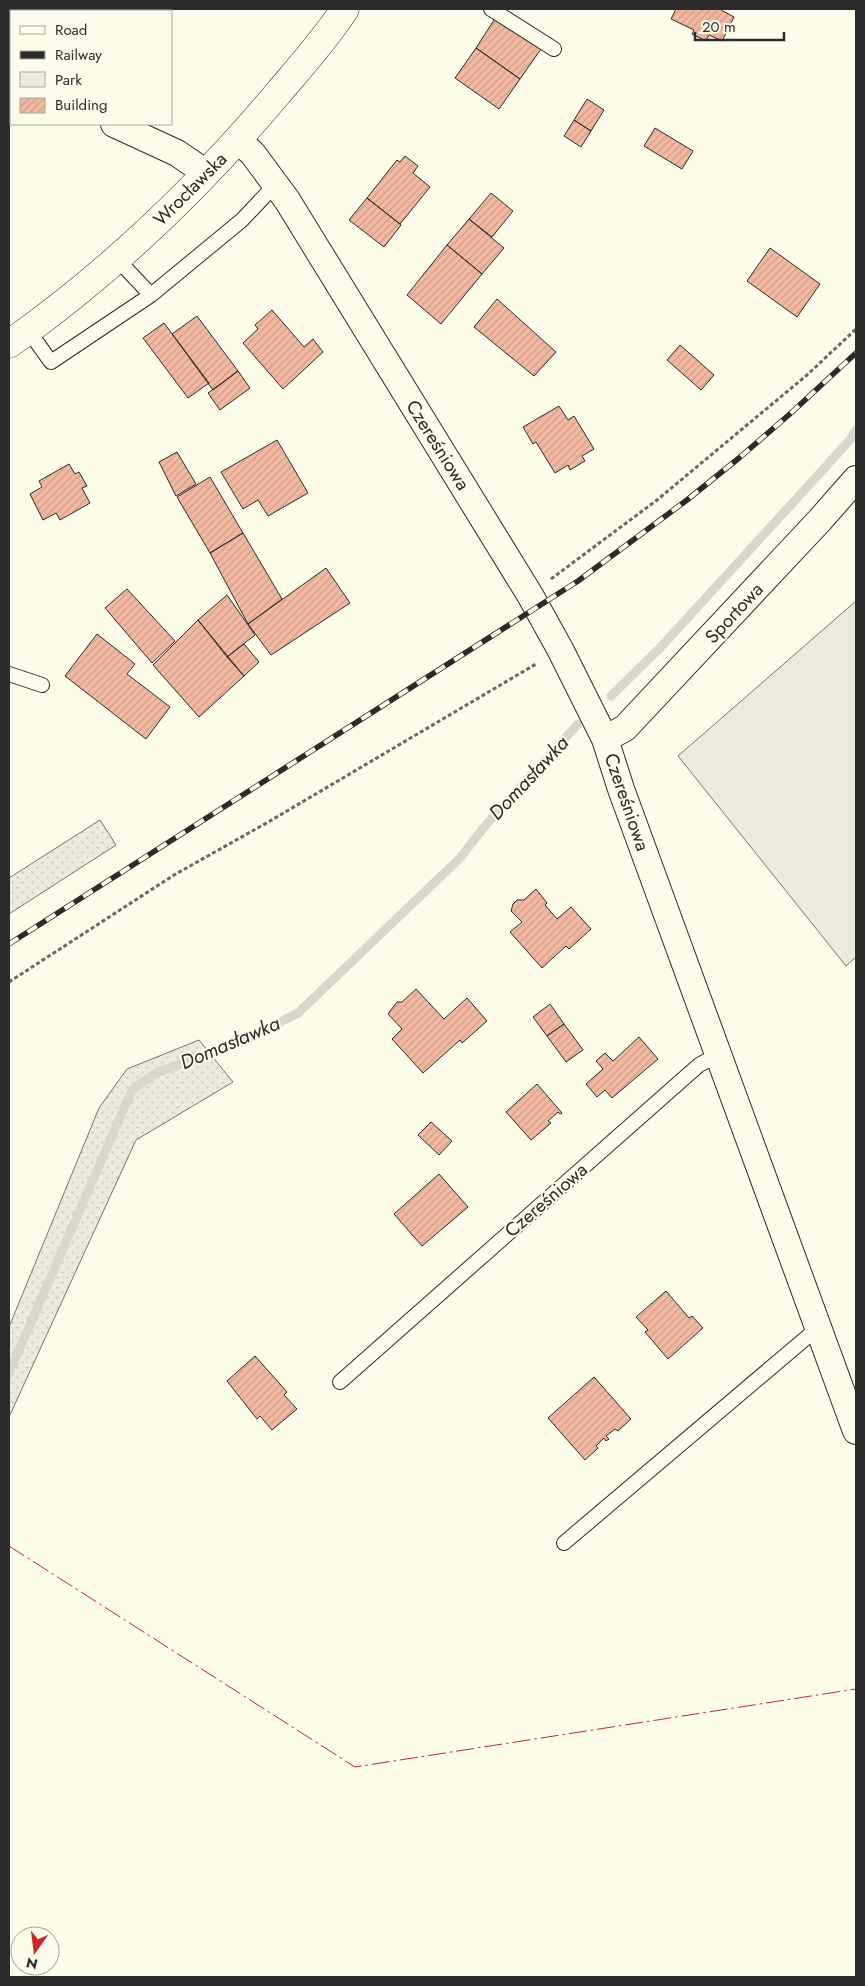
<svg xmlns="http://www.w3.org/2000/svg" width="865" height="1986" font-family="Jost,sans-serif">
<defs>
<pattern id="green-dots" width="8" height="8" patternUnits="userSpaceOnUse" patternTransform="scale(1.25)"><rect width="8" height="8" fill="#ecebdb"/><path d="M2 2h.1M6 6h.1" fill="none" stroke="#cbcabc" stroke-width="1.8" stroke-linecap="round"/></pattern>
<pattern id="building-hatch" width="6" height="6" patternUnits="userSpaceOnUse" patternTransform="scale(1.25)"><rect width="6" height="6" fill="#f2b8a0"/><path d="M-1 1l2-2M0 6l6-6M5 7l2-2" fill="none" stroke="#d09e8a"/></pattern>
</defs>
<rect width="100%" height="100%" fill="#fdfbea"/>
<!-- green -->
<path fill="url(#green-dots)" stroke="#74746e" d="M100 820 116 845 9 914V878Z
M199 1040 233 1082 136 1140 9 1417V1327L99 1108 127 1069Z"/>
<!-- pitch -->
<path fill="#ecebdb" stroke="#74746e" d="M856 601V957L846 966 678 756Z"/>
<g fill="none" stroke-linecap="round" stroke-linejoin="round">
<!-- stream -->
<path stroke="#d8d7c9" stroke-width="9" d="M611 696 661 647 850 440 856 430
M9 1373 132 1090 156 1073 241 1042 298 1013 459 859 485 826 578 724"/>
</g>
<!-- building -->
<path fill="url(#building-hatch)" stroke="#2b2b2b" d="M96 9H158L157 11H95Z
M676 9H721V10L734 17 722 41 709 35 706 41 692 34 694 30 671 19Z
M496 17 541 49 520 79 476 48Z
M476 48 520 79 499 109 455 78Z
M587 99 604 110 591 131 574 120Z
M574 120 591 131 581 147 564 136Z
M655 128 693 151 682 169 644 146Z
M405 156 418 166 413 173 430 187 400 224 367 198 397 160 400 162Z
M491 193 513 211 492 237 469 219Z
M367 198 401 225 384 247 349 220Z
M469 219 504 248 482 274 447 245Z
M447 245 482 274 441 324 407 295Z
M770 248 820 284 797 317 747 281Z
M497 299 556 352 534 376 474 327Z
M272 310 304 347 313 339 323 352 283 389 243 343 258 329 255 325Z
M197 316 238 371 213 390 172 334Z
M164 323 209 383 188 398 143 338Z
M680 345 714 375 701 390 667 360Z
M238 371 250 388 220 410 208 393Z
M559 406 568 420 574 416 594 449 582 456 585 461 570 470 568 465 555 473 536 442 533 444 523 427Z
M277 440 308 493 268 516 258 500 243 509 221 472Z
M177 452 196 484 176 496 159 462Z
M69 464 75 474 79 472 87 486 82 488 90 503 60 520 56 513 43 520 30 494 42 487 39 481Z
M210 477 243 533 210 553 177 497Z
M243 533 282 599 248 624 210 553Z
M326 568 350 603 271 655 248 624Z
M127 589 175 641 152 663 105 608Z
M227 595 255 635 227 657 198 620Z
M198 620 244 676 199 717 153 665Z
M97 634 135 664 127 674 170 707 146 739 65 676Z
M244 644 259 662 244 676 227 657Z
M536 889 547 903 545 905 557 919 571 907 591 929 569 949 566 946 542 968 510 932 522 922 511 911 513 904 517 900H524Z
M416 989 444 1019 467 998 487 1021 462 1043 460 1040 423 1073 392 1039 402 1029 388 1014 397 1002H402Z
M550 1004 564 1024 547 1036 533 1017Z
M564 1024 583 1050 566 1062 547 1036Z
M639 1037 658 1059 612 1098 605 1090 597 1097 586 1084 603 1069 596 1061 605 1053 613 1061Z
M537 1084 562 1113 560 1114 558 1112 548 1121 551 1123 531 1140 506 1112Z
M431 1122 452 1141 439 1155 418 1135Z
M439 1174 468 1207 422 1246 394 1214Z
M666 1291 689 1318 692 1316 703 1328 668 1359 645 1332 648 1330 636 1317Z
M255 1356 287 1392 284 1395 297 1409 272 1430 260 1416 257 1419 227 1381Z
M594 1377 631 1419 618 1431 615 1429 606 1436 609 1439 606 1441 604 1438 596 1446 598 1448 585 1460 548 1418Z"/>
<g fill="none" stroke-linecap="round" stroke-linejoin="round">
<defs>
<path id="lane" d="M491 9 554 49
M117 259 151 295
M28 330 51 362 151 295 242 220 276 184
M9 674 42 685
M340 1382 699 1065 719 1054
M564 1543 819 1327"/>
<path id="street" d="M9 75 11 76
M114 124 177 153 206 173
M238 140 253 154 287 200 530 595 560 649 605 739 621 789 856 1431
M605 739 625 728 820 520 856 479"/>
<path id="secondary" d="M9 344C110 273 200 186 279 92 302 65 326 38 345 9"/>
</defs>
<!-- lane casing -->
<use href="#lane" stroke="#2b2b2b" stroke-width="16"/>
<!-- street casing -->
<use href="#street" stroke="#2b2b2b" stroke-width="28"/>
<!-- secondary casing -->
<use href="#secondary" stroke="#2b2b2b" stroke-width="29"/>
<!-- path -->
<path stroke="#6a6964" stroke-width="3" stroke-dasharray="4 2.5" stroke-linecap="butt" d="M551 579 657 500 807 375 856 329
M9 982 174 875 270 821 536 664"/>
<!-- lane -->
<use href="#lane" stroke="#fdfbea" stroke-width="14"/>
<!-- street -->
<use href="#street" stroke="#fdfbea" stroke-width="26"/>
<!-- secondary -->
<use href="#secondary" stroke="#fdfbea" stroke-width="28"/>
<defs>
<path id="rail" d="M9 944 578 581 687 500 739 458 791 413 856 353"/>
</defs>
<!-- rail casing -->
<use href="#rail" stroke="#2b2b2b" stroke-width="5.5"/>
<!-- rail -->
<use href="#rail" stroke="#fdfbea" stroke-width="4" stroke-dasharray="11" stroke-linecap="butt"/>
<!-- power -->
<path stroke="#c62828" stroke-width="1" stroke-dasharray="18 4 2.5 4" stroke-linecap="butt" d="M9 1546 355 1767 856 1689"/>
</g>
<g text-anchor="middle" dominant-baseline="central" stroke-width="4" stroke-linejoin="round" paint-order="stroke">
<!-- street labels -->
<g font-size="19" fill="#2b2b2b" stroke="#fdfbea">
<text transform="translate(190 189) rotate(-45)">Wrocławska</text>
<text transform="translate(438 445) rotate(58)">Czereśniowa</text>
<text transform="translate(734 613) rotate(-47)">Sportowa</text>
<text transform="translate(627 802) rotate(71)">Czereśniowa</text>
<text transform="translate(546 1200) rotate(-41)">Czereśniowa</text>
</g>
<!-- water labels -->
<g font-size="20" font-style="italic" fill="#2b2b2b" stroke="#fdfbea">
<text transform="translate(529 778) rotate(-47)">Domasławka</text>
<text transform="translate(230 1043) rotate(-23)">Domasławka</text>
</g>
</g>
<!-- border -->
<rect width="865" height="1986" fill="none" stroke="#2b2b2b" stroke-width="20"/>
<!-- legend -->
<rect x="10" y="10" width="162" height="115" fill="#fdfbea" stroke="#a9a89e"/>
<rect x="20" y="26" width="25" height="8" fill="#fdfbea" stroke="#a9a89e"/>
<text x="55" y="35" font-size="15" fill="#2b2b2b">Road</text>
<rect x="20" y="51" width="25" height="8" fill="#2b2b2b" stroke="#a9a89e"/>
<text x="55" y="60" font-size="15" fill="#2b2b2b">Railway</text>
<rect x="20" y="72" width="25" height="15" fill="#ecebdb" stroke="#a9a89e"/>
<text x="55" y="85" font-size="15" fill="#2b2b2b">Park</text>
<rect x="20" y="98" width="25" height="15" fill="url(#building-hatch)" stroke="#a9a89e"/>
<text x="55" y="110" font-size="15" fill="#2b2b2b">Building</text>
<!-- north arrow -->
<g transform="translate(35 1951) rotate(194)"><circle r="24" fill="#fdfbea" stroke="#a9a89e"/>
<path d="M0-4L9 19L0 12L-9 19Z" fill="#c62828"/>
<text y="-8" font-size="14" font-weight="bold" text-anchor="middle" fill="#2b2b2b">N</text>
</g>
<!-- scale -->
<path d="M695 32v8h89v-8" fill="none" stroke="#2b2b2b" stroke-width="2.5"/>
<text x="702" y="32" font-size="15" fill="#2b2b2b" stroke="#fdfbea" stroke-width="4" paint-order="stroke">20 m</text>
</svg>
